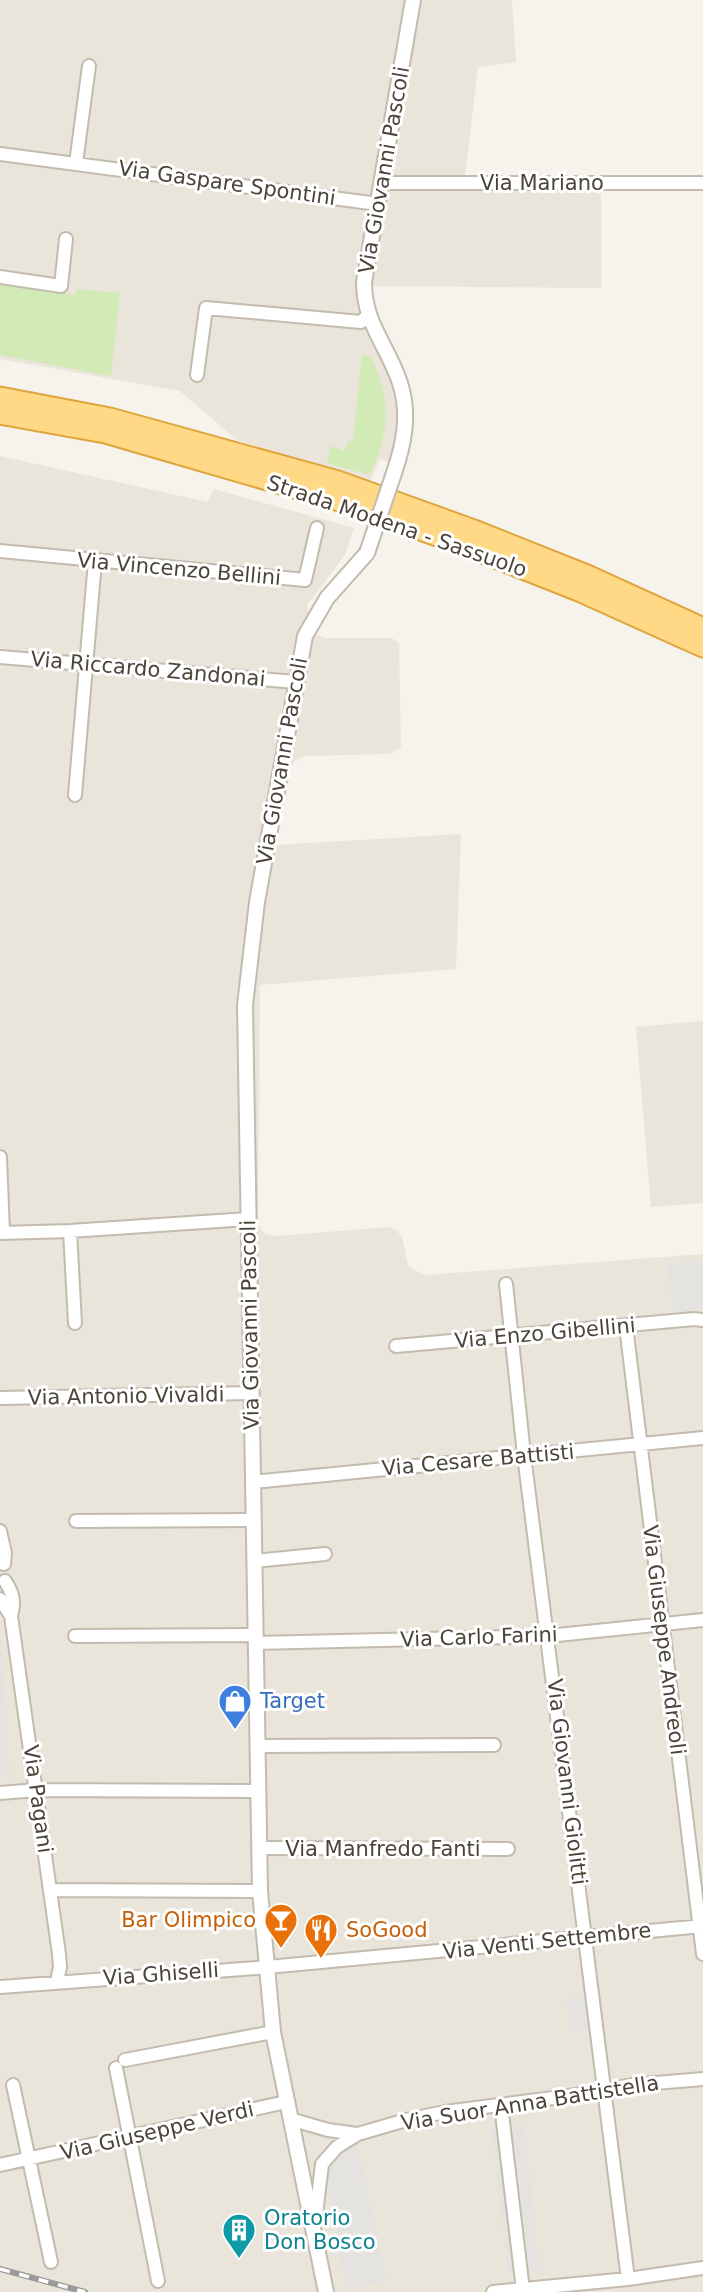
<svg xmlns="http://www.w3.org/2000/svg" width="703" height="2292" font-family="'DejaVu Sans',sans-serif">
<rect width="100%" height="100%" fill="#f6f3ec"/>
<!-- residential -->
<path fill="#eae5da" d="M0 0H512L516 62 478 67 465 176H601V288L372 286 377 318 409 381 414 418 405 468 380 459 370 481 237 440 180 391 0 359Z
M0 456 208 502 214 489 354 528 345 555 307 605 312 628 315 634 325 638H392L399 644 401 748 389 754 305 756 295 761 291 768 275 845 461 834 456 969 260 985 258 1224 261 1229 265 1234 276 1236 389 1227 397 1231 402 1237 408 1265 413 1270 426 1275 703 1254V2292H0Z
M703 1021V1203L651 1207 636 1027Z"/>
<!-- green -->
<path fill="#d2eab5" d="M0 284 75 295 77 289 120 293 111 376 0 355Z
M362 354 371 357C393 401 389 432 370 475L327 463 331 446 345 451 348 441 353 442Z"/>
<!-- parking -->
<path fill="#e5e3e0" d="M703 1260V1309L673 1313 667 1264Z
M0 1627 10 1776H1L0 1753Z
M586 1996 590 2030 570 2032 566 1998Z
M524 2124 540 2271 529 2272 514 2125Z
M501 2126 517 2273H508L491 2129Z
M357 2141 387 2281 346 2290 325 2174 349 2143Z"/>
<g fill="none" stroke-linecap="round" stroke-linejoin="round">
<defs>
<path id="minor" d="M0 154 378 204
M76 163 89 66
M381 183H703
M0 277 61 286 66 239
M197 375 206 308 361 322 368 315
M0 551 305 580 317 528
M0 657 296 682
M75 795 95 561
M0 1157 3 1232
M70 1231 75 1323
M0 1233 70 1231 248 1219
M506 1284 524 1455 628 2279
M626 1326 703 1954
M396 1346 694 1319 703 1320
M0 1398 251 1393
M253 1482 703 1438
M76 1521 254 1520
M0 1531 5 1553 4 1564
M254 1561 325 1554
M5 1581C13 1593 15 1602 11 1616L59 1954 60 1967 57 1981
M0 1599 11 1616
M75 1636 255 1635
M255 1643 548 1636 703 1620
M257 1746 494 1745
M0 1793 37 1790 257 1791
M259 1848 508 1849
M50 1890 260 1891
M0 1987 257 1968 703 1926
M125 2060 273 2032
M116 2068 158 2281
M13 2085 51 2262
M501 2105 523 2290
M290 2119 328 2130 357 2134
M0 2165 286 2102
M315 2223 322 2164 337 2147 358 2134 406 2120 445 2112 584 2094 632 2085 703 2079
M493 2292 628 2279 703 2268"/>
<path id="tertiary" d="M394 473C404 444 410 414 400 383 388 346 364 324 364 282L413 0
M326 2292 273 2032 260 1891 245 1005 257 902 305 636 327 598 367 553"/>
<path id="trunk" d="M0 397 110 418 338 481 474 530 587 575 703 628
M0 414 105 433 336 500 465 546 581 592 703 647"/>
</defs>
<!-- minor casing -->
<use href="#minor" stroke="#c2bbae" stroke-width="16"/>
<!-- tertiary casing -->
<use href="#tertiary" stroke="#c2bbae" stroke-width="18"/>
<!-- trunk casing -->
<use href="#trunk" stroke="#e0a43c" stroke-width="23"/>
<!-- minor -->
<use href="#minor" stroke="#fff" stroke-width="12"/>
<!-- tertiary -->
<use href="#tertiary" stroke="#fff" stroke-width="14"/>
<!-- trunk -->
<use href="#trunk" stroke="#ffd985" stroke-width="19"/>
<defs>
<path id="rail" d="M0 2269 85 2292"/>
</defs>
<!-- rail casing -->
<use href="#rail" stroke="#9a9a9a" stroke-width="6"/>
<!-- rail -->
<use href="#rail" stroke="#fff" stroke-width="3.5" stroke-dasharray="10" stroke-linecap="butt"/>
<defs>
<path id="tertiary-bridge" d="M367 553 394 473"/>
</defs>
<!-- tertiary-bridge casing -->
<use href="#tertiary-bridge" stroke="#c2bbae" stroke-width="18" stroke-linecap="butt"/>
<!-- tertiary-bridge -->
<use href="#tertiary-bridge" stroke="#fff" stroke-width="14"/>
</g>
<!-- icons -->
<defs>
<symbol id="shop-pin" viewBox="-11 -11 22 30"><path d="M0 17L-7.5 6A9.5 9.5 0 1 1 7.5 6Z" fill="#3f7fe0" stroke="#fff"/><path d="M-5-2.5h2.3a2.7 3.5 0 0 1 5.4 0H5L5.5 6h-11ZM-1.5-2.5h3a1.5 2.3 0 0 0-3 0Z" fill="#fff"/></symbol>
<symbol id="bar-pin" viewBox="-11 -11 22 30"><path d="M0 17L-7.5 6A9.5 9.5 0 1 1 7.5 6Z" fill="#e8710a" stroke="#fff"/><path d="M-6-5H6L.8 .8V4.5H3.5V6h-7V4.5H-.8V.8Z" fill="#fff"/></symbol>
<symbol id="restaurant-pin" viewBox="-11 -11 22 30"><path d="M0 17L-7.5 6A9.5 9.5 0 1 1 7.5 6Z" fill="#e8710a" stroke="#fff"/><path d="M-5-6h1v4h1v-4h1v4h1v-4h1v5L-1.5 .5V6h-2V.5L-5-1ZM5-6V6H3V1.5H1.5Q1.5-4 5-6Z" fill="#fff"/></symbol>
<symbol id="building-pin" viewBox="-11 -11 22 30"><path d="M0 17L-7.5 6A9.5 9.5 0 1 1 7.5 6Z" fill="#0f9aa8" stroke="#fff"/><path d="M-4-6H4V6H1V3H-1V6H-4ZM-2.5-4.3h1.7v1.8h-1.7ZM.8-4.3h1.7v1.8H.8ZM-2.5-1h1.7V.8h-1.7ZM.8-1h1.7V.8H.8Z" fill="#fff"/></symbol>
</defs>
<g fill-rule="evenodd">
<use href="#shop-pin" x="216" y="1682" width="38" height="52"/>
<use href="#bar-pin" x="262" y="1901" width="38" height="52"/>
<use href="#restaurant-pin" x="302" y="1911" width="38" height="52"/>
<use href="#building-pin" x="220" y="2211" width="38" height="52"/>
</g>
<g text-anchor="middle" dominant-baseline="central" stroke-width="6" stroke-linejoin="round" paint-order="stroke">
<!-- street labels -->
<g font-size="21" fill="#4b4439" stroke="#fff">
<text transform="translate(384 170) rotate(-80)">Via Giovanni Pascoli</text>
<text transform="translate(227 183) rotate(8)">Via Gaspare Spontini</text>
<text x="542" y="183">Via Mariano</text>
<text transform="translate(397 526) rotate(19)">Strada Modena - Sassuolo</text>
<text transform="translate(179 569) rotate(5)">Via Vincenzo Bellini</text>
<text transform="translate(148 669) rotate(5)">Via Riccardo Zandonai</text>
<text transform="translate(282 761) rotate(-80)">Via Giovanni Pascoli</text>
<text transform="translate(250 1325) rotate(-91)">Via Giovanni Pascoli</text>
<text transform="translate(545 1333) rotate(-5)">Via Enzo Gibellini</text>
<text transform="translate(126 1396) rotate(-1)">Via Antonio Vivaldi</text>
<text transform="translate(478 1460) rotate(-5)">Via Cesare Battisti</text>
<text transform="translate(479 1637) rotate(-2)">Via Carlo Farini</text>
<text transform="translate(664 1640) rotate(83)">Via Giuseppe Andreoli</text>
<text transform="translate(567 1782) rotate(83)">Via Giovanni Giolitti</text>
<text transform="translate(38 1799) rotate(82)">Via Pagani</text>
<text x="383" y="1849">Via Manfredo Fanti</text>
<text transform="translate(547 1941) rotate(-6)">Via Venti Settembre</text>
<text transform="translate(161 1974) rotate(-4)">Via Ghiselli</text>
<text transform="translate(530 2103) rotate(-9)">Via Suor Anna Battistella</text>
<text transform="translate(157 2131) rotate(-13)">Via Giuseppe Verdi</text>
</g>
<!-- shop labels -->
<g font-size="21" fill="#366cbe" stroke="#fff" text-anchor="start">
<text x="260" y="1701">Target</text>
</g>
<!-- food labels -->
<g font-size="21" fill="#c56008" stroke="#fff" text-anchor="end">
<text x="256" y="1920">Bar Olimpico</text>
<text x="346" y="1930" text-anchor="start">SoGood</text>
</g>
<!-- culture labels -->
<g font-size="21" fill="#0d838f" stroke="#fff" text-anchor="start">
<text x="264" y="2218">Oratorio<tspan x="264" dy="24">Don Bosco</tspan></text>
</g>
</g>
</svg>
